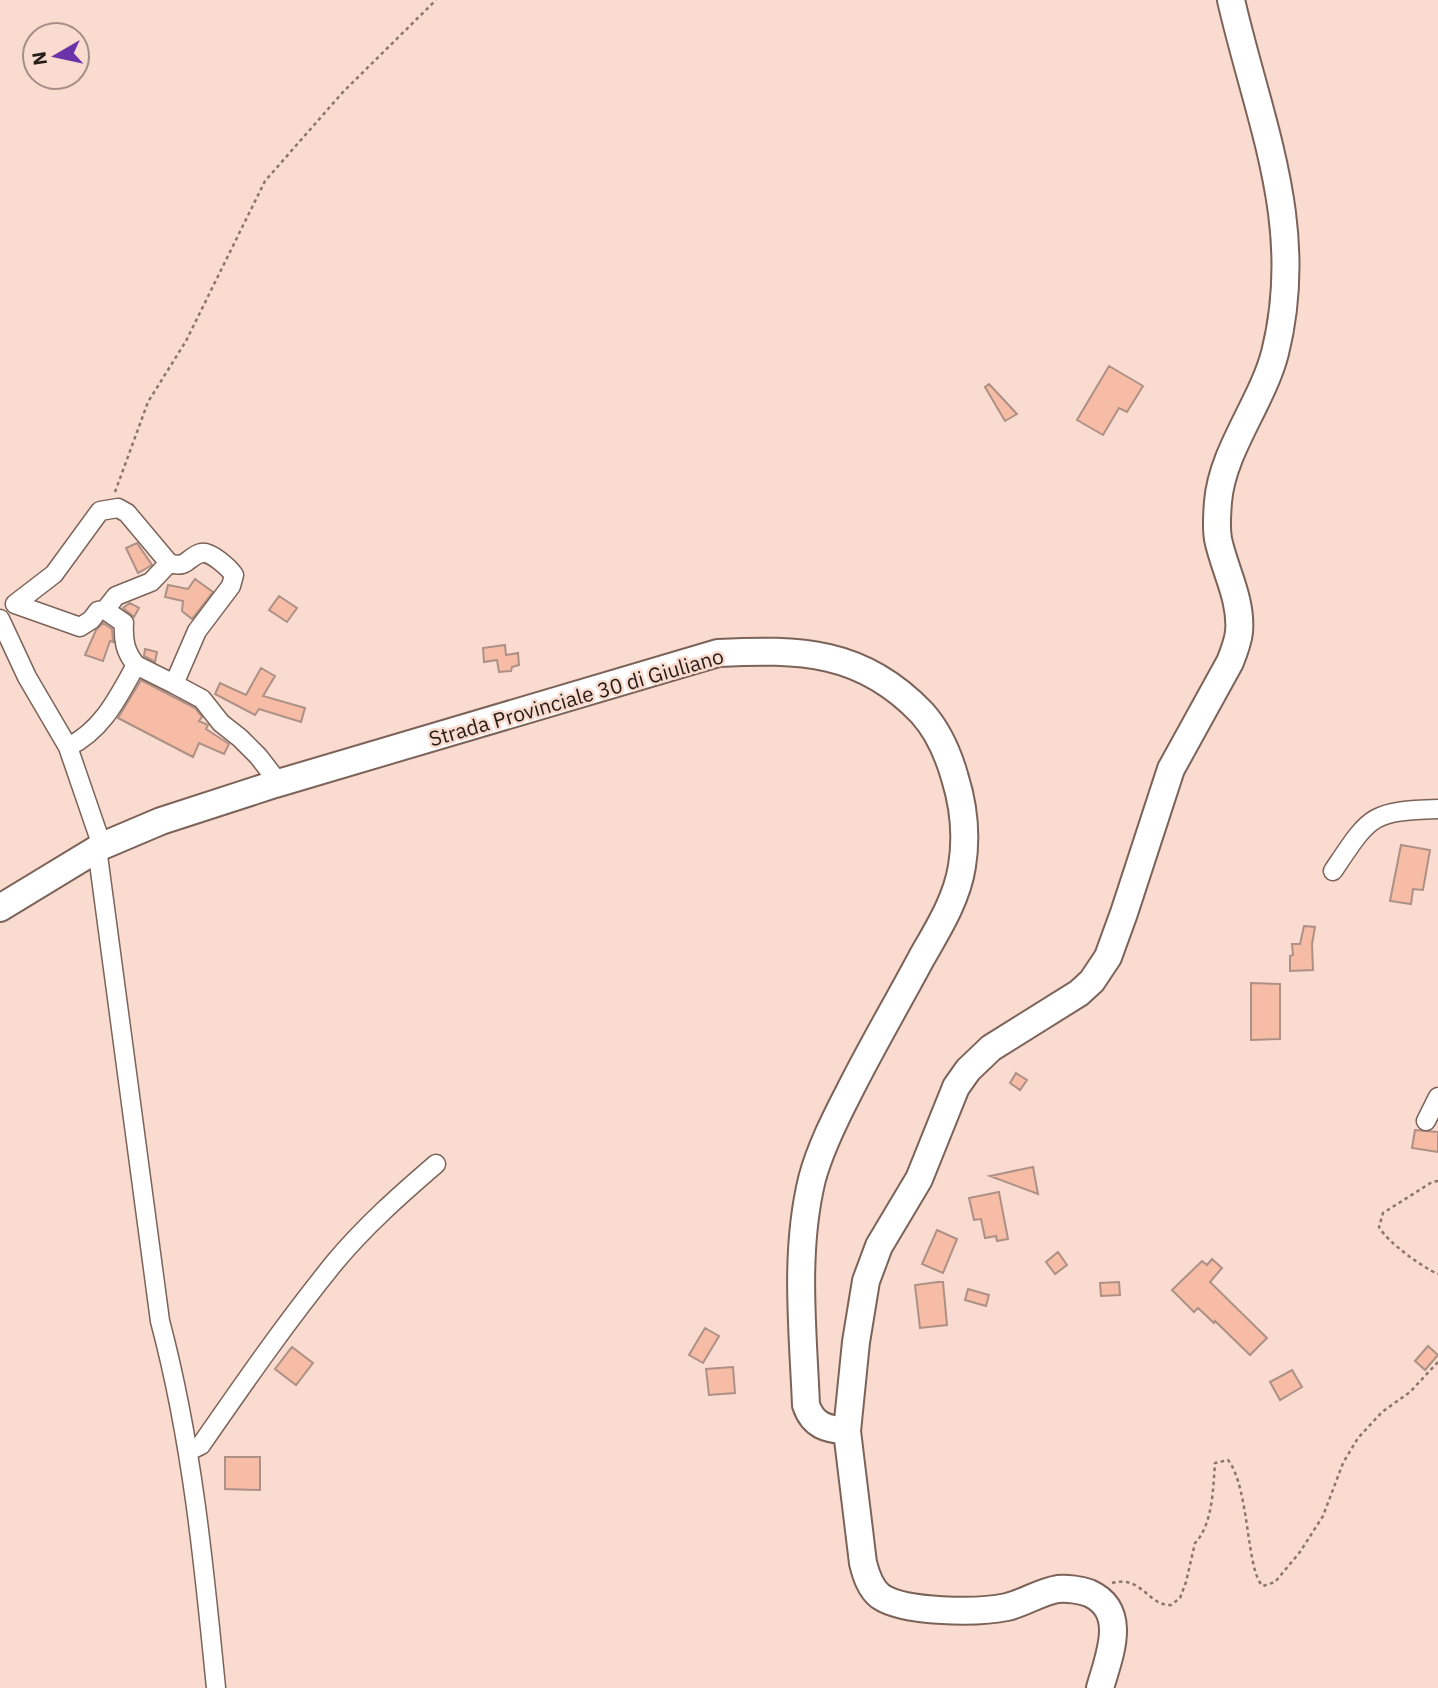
<svg xmlns="http://www.w3.org/2000/svg" width="1438" height="1688" font-family="'IBM Plex Sans',sans-serif">
<rect width="100%" height="100%" fill="#f9dbcf"/>
<!-- building -->
<path fill="#f6bca5" stroke="#ad9186" stroke-width="2" d="M1109 366 1143 386 1127 412 1119 408 1103 435 1077 420Z
M989 384 1017 414 1005 421 985 387Z
M137 543 152 565 138 573 126 548Z
M195 579 213 592 192 619 182 611 183 601 165 597 168 585 188 589Z
M279 596 297 608 287 622 269 610Z
M130 603 139 608 134 617 123 608Z
M103 623 112 629 113 642 110 641 103 661 85 655 96 630Z
M505 645 506 655 518 653 519 665 512 667 511 671 499 672 497 660 484 662 483 648Z
M145 649 157 652 155 662 144 656Z
M261 668 275 676 263 696 305 708 301 722 259 709 255 715 215 694 220 683 246 695Z
M141 680 195 708 202 717 199 721 208 725 206 729 229 744 224 754 199 743 193 757 118 718Z
M1401 845 1430 850 1423 890 1413 889 1411 904 1390 901Z
M1304 926 1315 927 1312 944 1313 970 1290 971V956L1293 955 1292 944H1300Z
M1251 983 1280 984V1039L1251 1040Z
M1016 1073 1027 1080 1020 1090 1010 1083Z
M1415 1130 1438 1132V1152L1412 1148Z
M1033 1167 1038 1194 990 1176Z
M999 1192 1008 1239 997 1241 996 1236 985 1238 981 1219 974 1220 969 1198Z
M937 1230 957 1239 943 1273 922 1264Z
M1058 1252 1067 1265 1055 1274 1046 1262Z
M1212 1259 1222 1268 1210 1282 1267 1338 1250 1355 1215 1321 1214 1323 1198 1308 1194 1312 1172 1290 1202 1261 1207 1265Z
M938 1282H943L947 1325 920 1328 915 1285Z
M1119 1282 1120 1295 1101 1296 1100 1283Z
M968 1289 989 1295 986 1306 965 1300Z
M705 1328 719 1336 703 1363 689 1355Z
M1428 1346 1438 1355 1425 1370 1415 1361Z
M292 1347 313 1363 296 1385 275 1369Z
M733 1367 735 1393 709 1395 706 1369Z
M1292 1370 1302 1387 1280 1400 1270 1382Z
M225 1457H260V1490L225 1489Z"/>
<g fill="none" stroke-linecap="round" stroke-linejoin="round">
<defs>
<path id="street" d="M169 563C188 569 187 557 201 553 211 551 229 568 234 575L231 586 197 631 174 684 202 699 221 723 240 738 258 756 272 774 275 784
M15 604 54 574 100 511 118 508 127 513 169 563 151 582 116 596 105 610
M15 604 80 627 91 620 98 611 105 610 124 623C123 640 125 652 136 665L174 684
M0 619 27 677 68 747 102 846
M68 747C103 730 118 697 136 665
M97 848 160 1321C192 1441 204 1565 216 1688
M1333 871C1370 816 1370 811 1438 809
M1426 1121 1438 1097
M189 1451 201 1445C244 1383 287 1321 335 1262 365 1226 400 1195 436 1164"/>
<path id="secondary" d="M0 908 102 846 161 821 275 784 718 653C800 649 862 650 922 713 939 732 948 753 955 778 964 807 967 835 962 866 957 899 938 929 922 957 898 1002 872 1046 849 1092 835 1119 820 1149 812 1179 794 1253 803 1331 806 1405 813 1426 827 1429 847 1431
M1100 1688C1109 1656 1129 1611 1089 1593 1081 1590 1067 1588 1058 1589 1040 1592 1024 1603 1007 1607 979 1613 904 1613 880 1596 870 1588 866 1575 863 1563L847 1431 856 1342 866 1281 879 1246 919 1179 956 1087 968 1070 991 1048 1079 993 1092 981 1108 957 1124 913 1171 769 1230 662C1234 652 1238 642 1239 632 1242 599 1224 569 1218 539 1216 527 1217 514 1218 502 1222 451 1262 403 1275 353 1307 225 1259 122 1231 0"/>
</defs>
<!-- street casing -->
<use href="#street" stroke="#7c6359" stroke-width="21"/>
<!-- secondary casing -->
<use href="#secondary" stroke="#7c6359" stroke-width="30"/>
<!-- path -->
<path stroke="#89756d" stroke-width="2.5" stroke-dasharray="3.5 3.5" stroke-linecap="butt" d="M115 492 148 402 186 341 265 181 343 92 436 0
M1438 1181 1432 1182 1383 1213 1379 1227C1387 1242 1422 1267 1438 1274
M1112 1583C1142 1575 1148 1606 1171 1605L1180 1598 1186 1582 1195 1543C1213 1524 1213 1488 1215 1463L1228 1460C1250 1488 1246 1572 1263 1586L1275 1582 1300 1552 1323 1516 1343 1463 1358 1438 1382 1412 1410 1392 1438 1362"/>
<!-- street -->
<use href="#street" stroke="#fff" stroke-width="18"/>
<!-- secondary -->
<use href="#secondary" stroke="#fff" stroke-width="26"/>
</g>
<g text-anchor="middle" dominant-baseline="central" stroke-width="5" stroke-linejoin="round" paint-order="stroke">
<!-- street labels -->
<g font-size="21" fill="#271d18" stroke="#f9dbcf">
<text transform="translate(576 697) rotate(-16)">Strada Provinciale 30 di Giuliano</text>
</g>
</g>
<!-- north arrow -->
<g transform="translate(56 56) rotate(261)"><circle r="33" fill="#f9dbcf" stroke="#a58f86" stroke-width="2"/>
<path d="M0-5L12 26L0 18L-12 26Z" fill="#6b33aa"/>
<text y="-10" font-size="19" font-weight="bold" text-anchor="middle" fill="#271d18">N</text>
</g>
</svg>
